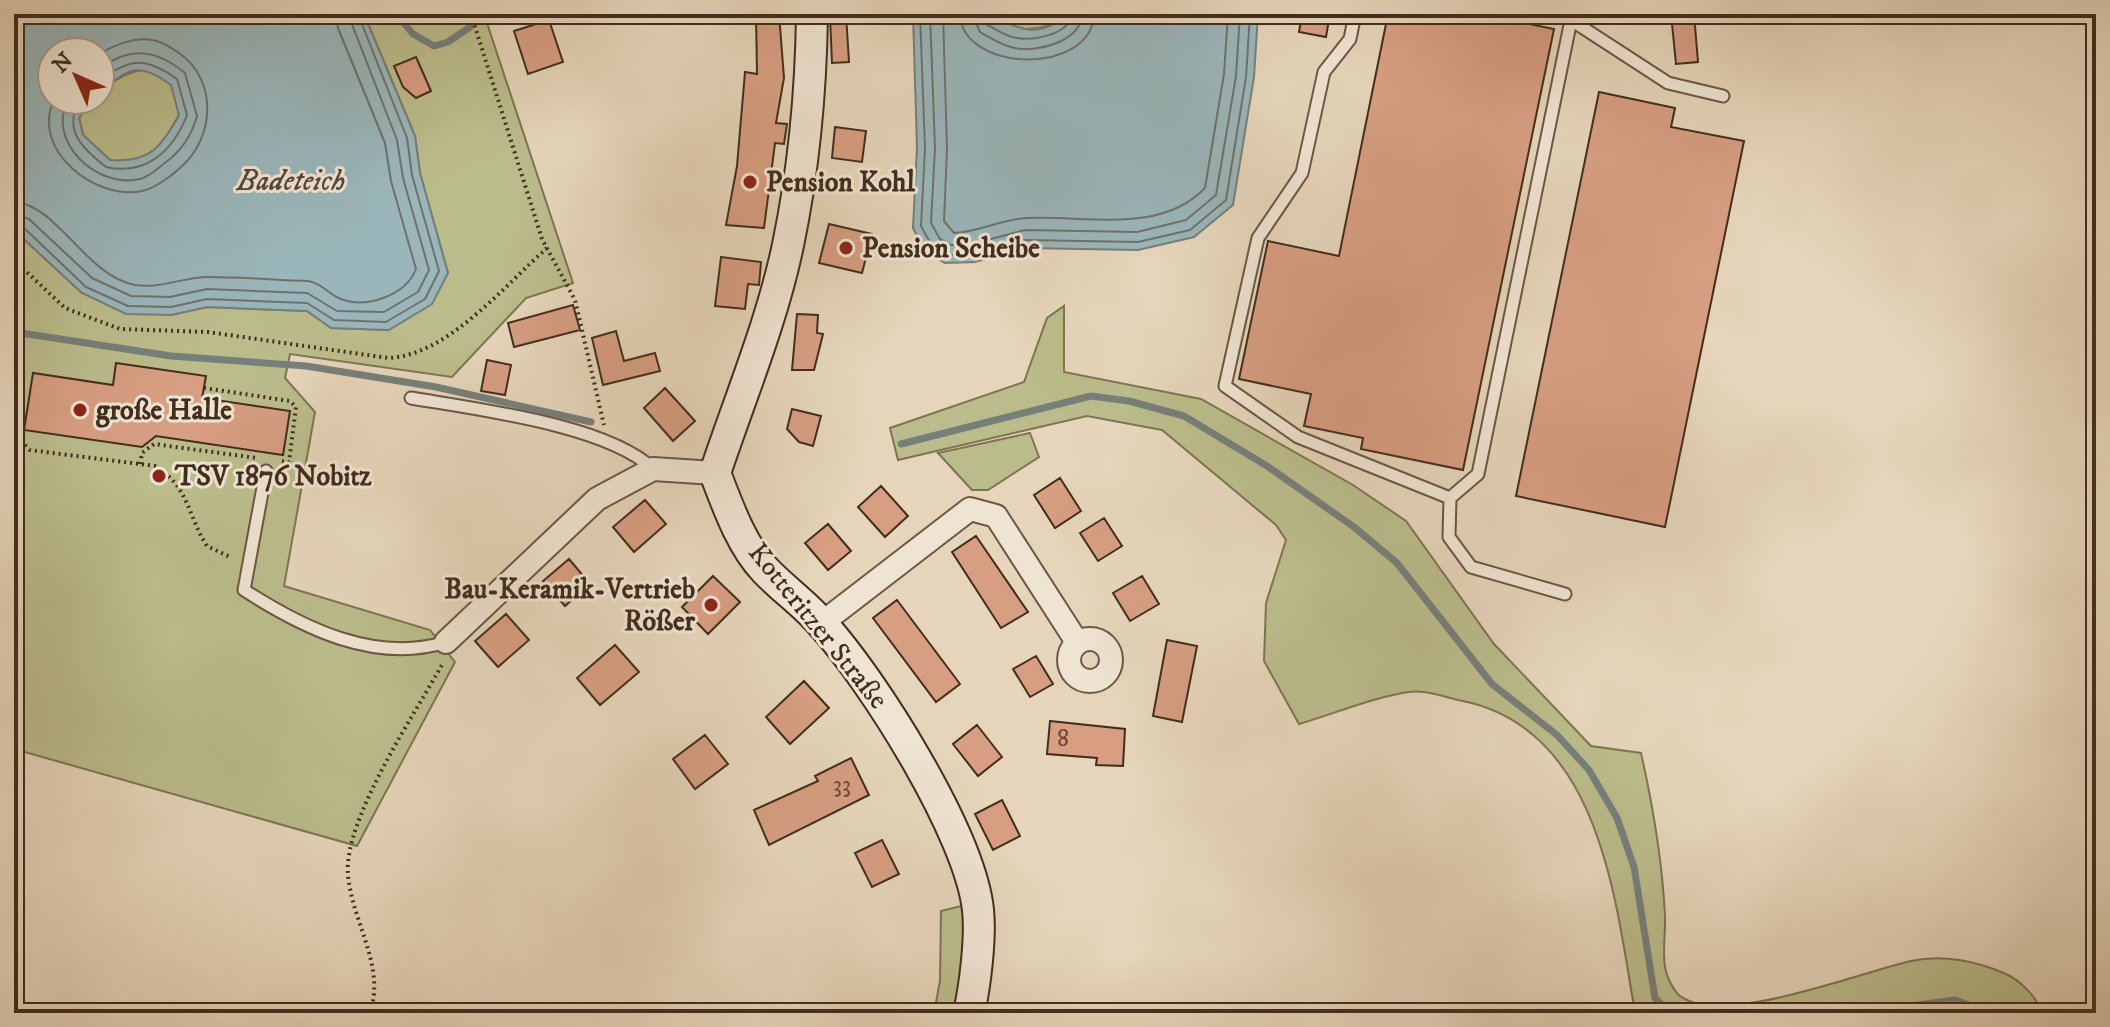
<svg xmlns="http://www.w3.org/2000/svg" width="2110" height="1027" font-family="'IM FELL DW Pica',serif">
<rect width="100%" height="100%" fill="#e6d5ba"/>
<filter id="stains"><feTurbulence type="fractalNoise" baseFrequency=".0025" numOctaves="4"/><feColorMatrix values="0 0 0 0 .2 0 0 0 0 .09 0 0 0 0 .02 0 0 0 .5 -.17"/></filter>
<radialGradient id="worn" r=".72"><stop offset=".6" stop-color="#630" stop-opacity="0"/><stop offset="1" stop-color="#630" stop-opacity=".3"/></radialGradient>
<!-- green -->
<path fill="#bbbc8b" stroke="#7e7454" stroke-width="2" d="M364 14H484L573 283 526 298 452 377 290 354 285 378 315 412 284 586 430 630 455 662 357 846 14 749V230L82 293 171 315 207 307 307 311 331 328 389 330 448 273 420 173 415 136Z
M988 14H1068C1047 32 1009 36 988 14Z
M149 69 172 85 179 115C161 148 150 162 111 161L83 135 79 118 91 100H100V92C116 79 128 71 149 69Z
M1064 306V372L1201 399 1353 485 1406 521 1494 644 1591 746 1641 753C1653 806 1662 860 1665 915 1666 933 1661 958 1667 975 1669 981 1675 992 1680 996 1724 1027 1858 973 1911 961 1942 954 1977 961 2006 974 2019 980 2039 998 2041 1013H1638L1634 1007C1615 895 1598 729 1463 701 1447 698 1425 689 1409 692 1373 697 1334 714 1299 724L1264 661 1266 603 1286 540 1276 525 1162 430 1087 416 898 460 890 428 1024 382 1047 318Z
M1030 433 1039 457 988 490H972L938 453Z
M965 905 959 1013H934L940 981 941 911Z"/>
<!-- water -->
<path fill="#9ab6ba" stroke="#777f7b" stroke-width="2" fill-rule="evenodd" d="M14 14H364L415 136 420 173 448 273 432 304 389 330 331 328 307 311 207 307 171 315 126 314 82 293 14 230ZM52 52H100V92C130 67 139 62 171 85L179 115C161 148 149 163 110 160L83 135 79 118 91 100H52Z
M913 14C925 14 981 10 989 14 1018 28 1037 41 1068 14H1258L1254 77 1233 205 1194 237 1138 250 1026 248 975 262 945 263 925 252 913 228 917 148Z"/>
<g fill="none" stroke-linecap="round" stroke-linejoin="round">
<!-- shore -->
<path stroke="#6e726c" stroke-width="2" d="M920 14 925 148 921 226 932 246 948 255 974 254 1026 240 1138 242 1190 230 1226 200 1246 77 1250 14
M930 14 935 148 931 223 940 239 951 245 972 244 1025 230 1137 232 1186 220 1216 195 1236 76 1240 14
M943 14 947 148 944 221 954 233C979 232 1002 219 1027 218 1086 215 1160 235 1205 188L1224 74 1228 14
M960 14C962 73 1092 76 1094 14
M972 14 980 32C990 38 1003 46 1015 48 1038 53 1081 41 1082 14
M982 14 987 25C996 29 1007 37 1017 38 1034 41 1070 34 1072 14
M54 100C30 150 96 201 142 191 157 188 178 171 188 160 215 129 215 78 179 53 171 48 163 41 152 40 133 37 116 45 100 53
M68 100C46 142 97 189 140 179 149 177 158 168 166 162 181 151 192 134 197 116L185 73C157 50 130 45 100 69
M80 100C62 130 83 149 106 167 146 176 173 151 187 115L177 79C146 57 130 57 100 81
M14 202C57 204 86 276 135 285 160 289 184 277 208 277 242 277 275 280 308 281 322 283 328 294 341 299 367 309 406 295 416 269L391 181 385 143 338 28 336 14
M14 214 29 219 92 278 131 296 170 297 207 289 307 293 337 311 384 312 418 292 429 270 403 178 397 140 348 14
M14 224 23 227 86 287 128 306 171 307 207 299 307 303 334 320 386 322 425 299 439 271 412 175 407 138 358 14"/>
<!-- stream -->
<path stroke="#777f7b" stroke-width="7" d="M396 14 413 34 434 46 448 42 470 27
M478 14 479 18
M368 22 381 14
M14 327 21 333 171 356 306 366 436 387 591 422
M901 444 1091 396 1129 401 1184 416 1267 466 1354 527 1397 563 1492 684 1557 735 1589 770 1617 818 1634 867 1655 998 1670 1013
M1859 1013 1955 1000 1991 1013"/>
</g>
<!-- building -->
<path fill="#d79e81" stroke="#422d1d" stroke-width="2" d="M756 14H779L784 78 776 123 787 124 784 144 775 143 764 228 726 225 737 166 745 72 757 74Z
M846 14 849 62 832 63 830 16Z
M1302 14H1330L1326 37 1299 32Z
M1388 14H1479L1554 29 1463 470 1361 449 1363 438 1304 426 1311 394 1239 379 1268 241 1339 256Z
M1671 14H1694L1698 62 1676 64Z
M549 20 563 62 528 74 514 31Z
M416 57 431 91 416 98 403 87 394 66Z
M1599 92 1675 108 1671 127 1744 141 1665 527 1516 496Z
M835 127 866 131 862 162 832 158Z
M829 224 872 234 862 273 819 263Z
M721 257 761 262 759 285 748 284 745 309 715 306Z
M573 305 580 330 514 347 508 323Z
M797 314 818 315 817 333 823 334 814 370H792Z
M616 331 624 361 655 353 660 371 603 385 592 338Z
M487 360 511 365 505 395 481 391Z
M116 363 206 376 202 398 290 411 283 455 156 436 142 447 24 430 33 373 113 385Z
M665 388 695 421 673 441 644 408Z
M792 409 821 416 813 446 799 442 787 429Z
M1060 478 1081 511 1055 528 1034 495Z
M881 486 908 516 885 537 858 507Z
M645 500 666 524 634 552 613 527Z
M1104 518 1122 546 1098 561 1080 533Z
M828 524 851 551 828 570 805 543Z
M976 536 1028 612 1001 628 952 552Z
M569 559 590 584 565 606 543 581Z
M713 576 740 602 708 634 682 607Z
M1142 576 1159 604 1130 621 1113 593Z
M897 600 960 684 936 702 873 618Z
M506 614 529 640 498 667 475 641Z
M1167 640 1197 646 1182 722 1153 716Z
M615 645 639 672 600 705 577 678Z
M1036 656 1053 684 1030 697 1013 669Z
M804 681 829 708 790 744 766 717Z
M1050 721 1125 729 1123 766 1096 765 1097 758 1047 754Z
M977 725 1002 757 978 776 953 744Z
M705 735 728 764 695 789 673 759Z
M851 758 869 795 769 845 754 810 818 781 815 776Z
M1002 800 1020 836 993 850 975 814Z
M882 840 899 874 872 887 855 853Z"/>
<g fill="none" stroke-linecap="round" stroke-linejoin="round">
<defs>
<path id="lane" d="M1355 14 1350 39 1324 72 1302 173 1258 238 1225 386 1298 437 1450 498 1478 474 1571 20 1555 14
M1571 20 1668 83 1723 96
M411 398C476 409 607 425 653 469
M266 471 244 590C303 628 375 664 446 642
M1450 498 1449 537 1471 567 1565 594"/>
<path id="street" d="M822 623 970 509 996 516 1077 642
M1069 660a21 21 0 1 1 42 0a21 21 0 1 1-42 0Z
M446 642 597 499 653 469 715 473"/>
<path id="secondary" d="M812 14C811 92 804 168 788 245 772 322 740 398 715 473 727 504 741 545 765 570 783 589 805 604 822 624 874 681 970 834 978 910 981 938 975 986 969 1013"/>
</defs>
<!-- lane casing -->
<use href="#lane" stroke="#6b5744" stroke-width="15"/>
<!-- street casing -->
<use href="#street" stroke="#6b5744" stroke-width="26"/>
<!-- secondary casing -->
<use href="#secondary" stroke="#422d1d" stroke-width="34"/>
<!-- path -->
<path stroke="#422d1d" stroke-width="4" stroke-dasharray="2 4" stroke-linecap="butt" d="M471 14 542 239 575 300 604 425
M14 260 65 308 120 329 208 332 388 358C447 356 504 286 547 248
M204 388 290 401 296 407 289 462 278 461
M18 429 21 441 30 450 155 466C189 486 188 517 207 546L232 558
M140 464 142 453 154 444 257 458
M370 1013C386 966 352 922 348 875 343 820 415 714 443 663"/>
<!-- lane -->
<use href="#lane" stroke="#efe4d2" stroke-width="11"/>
<!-- street -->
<use href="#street" stroke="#efe4d2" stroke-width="22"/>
<!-- secondary -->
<use href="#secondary" stroke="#efe4d2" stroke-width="30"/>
</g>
<!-- markers -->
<g fill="#8f2418" stroke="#efe4d2" stroke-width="3">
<circle cx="750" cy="182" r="8"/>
<circle cx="846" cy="248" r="8"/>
<circle cx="80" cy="410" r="8"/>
<circle cx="159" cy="476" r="8"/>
<circle cx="711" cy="605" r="8"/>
</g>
<g text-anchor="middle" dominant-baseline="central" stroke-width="6" stroke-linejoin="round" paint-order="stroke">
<!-- number labels -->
<g font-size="24" fill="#674936">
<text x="1063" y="739">8</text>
<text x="842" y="785">33</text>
</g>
<!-- poi labels -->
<g font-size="28" font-weight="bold" fill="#422d1d" stroke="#efe4d2" text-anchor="start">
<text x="766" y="182">Pension Kohl</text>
<text x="862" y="248">Pension Scheibe</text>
<text x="96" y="410">große Halle</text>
<text x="175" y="476">TSV 1876 Nobitz</text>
<text x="695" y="589" text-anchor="end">Bau-Keramik-Vertrieb<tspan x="695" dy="32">Rößer</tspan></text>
</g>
<!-- street labels -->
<g font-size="28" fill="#422d1d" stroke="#efe4d2">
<text transform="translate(818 626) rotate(51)">Kotteritzer Straße</text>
</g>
<!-- water labels -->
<g font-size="30" font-style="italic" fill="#54483c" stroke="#efe4d2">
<text x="291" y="181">Badeteich</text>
</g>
</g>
<!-- margin -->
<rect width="2110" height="1027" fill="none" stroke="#e6d5ba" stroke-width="48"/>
<rect x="16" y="16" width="2078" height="995" fill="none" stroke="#422d1d" stroke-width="4"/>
<rect x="24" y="24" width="2062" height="979" fill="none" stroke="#422d1d" stroke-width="2"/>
<!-- north arrow -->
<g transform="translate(76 76) rotate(315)"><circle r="38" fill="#efe4d2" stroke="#aa9b8a" stroke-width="2"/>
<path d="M0-6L14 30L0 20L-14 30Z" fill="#8f2418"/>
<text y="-12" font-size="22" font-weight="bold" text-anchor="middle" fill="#422d1d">N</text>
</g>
<rect width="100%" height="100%" filter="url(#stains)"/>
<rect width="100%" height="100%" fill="url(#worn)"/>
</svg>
